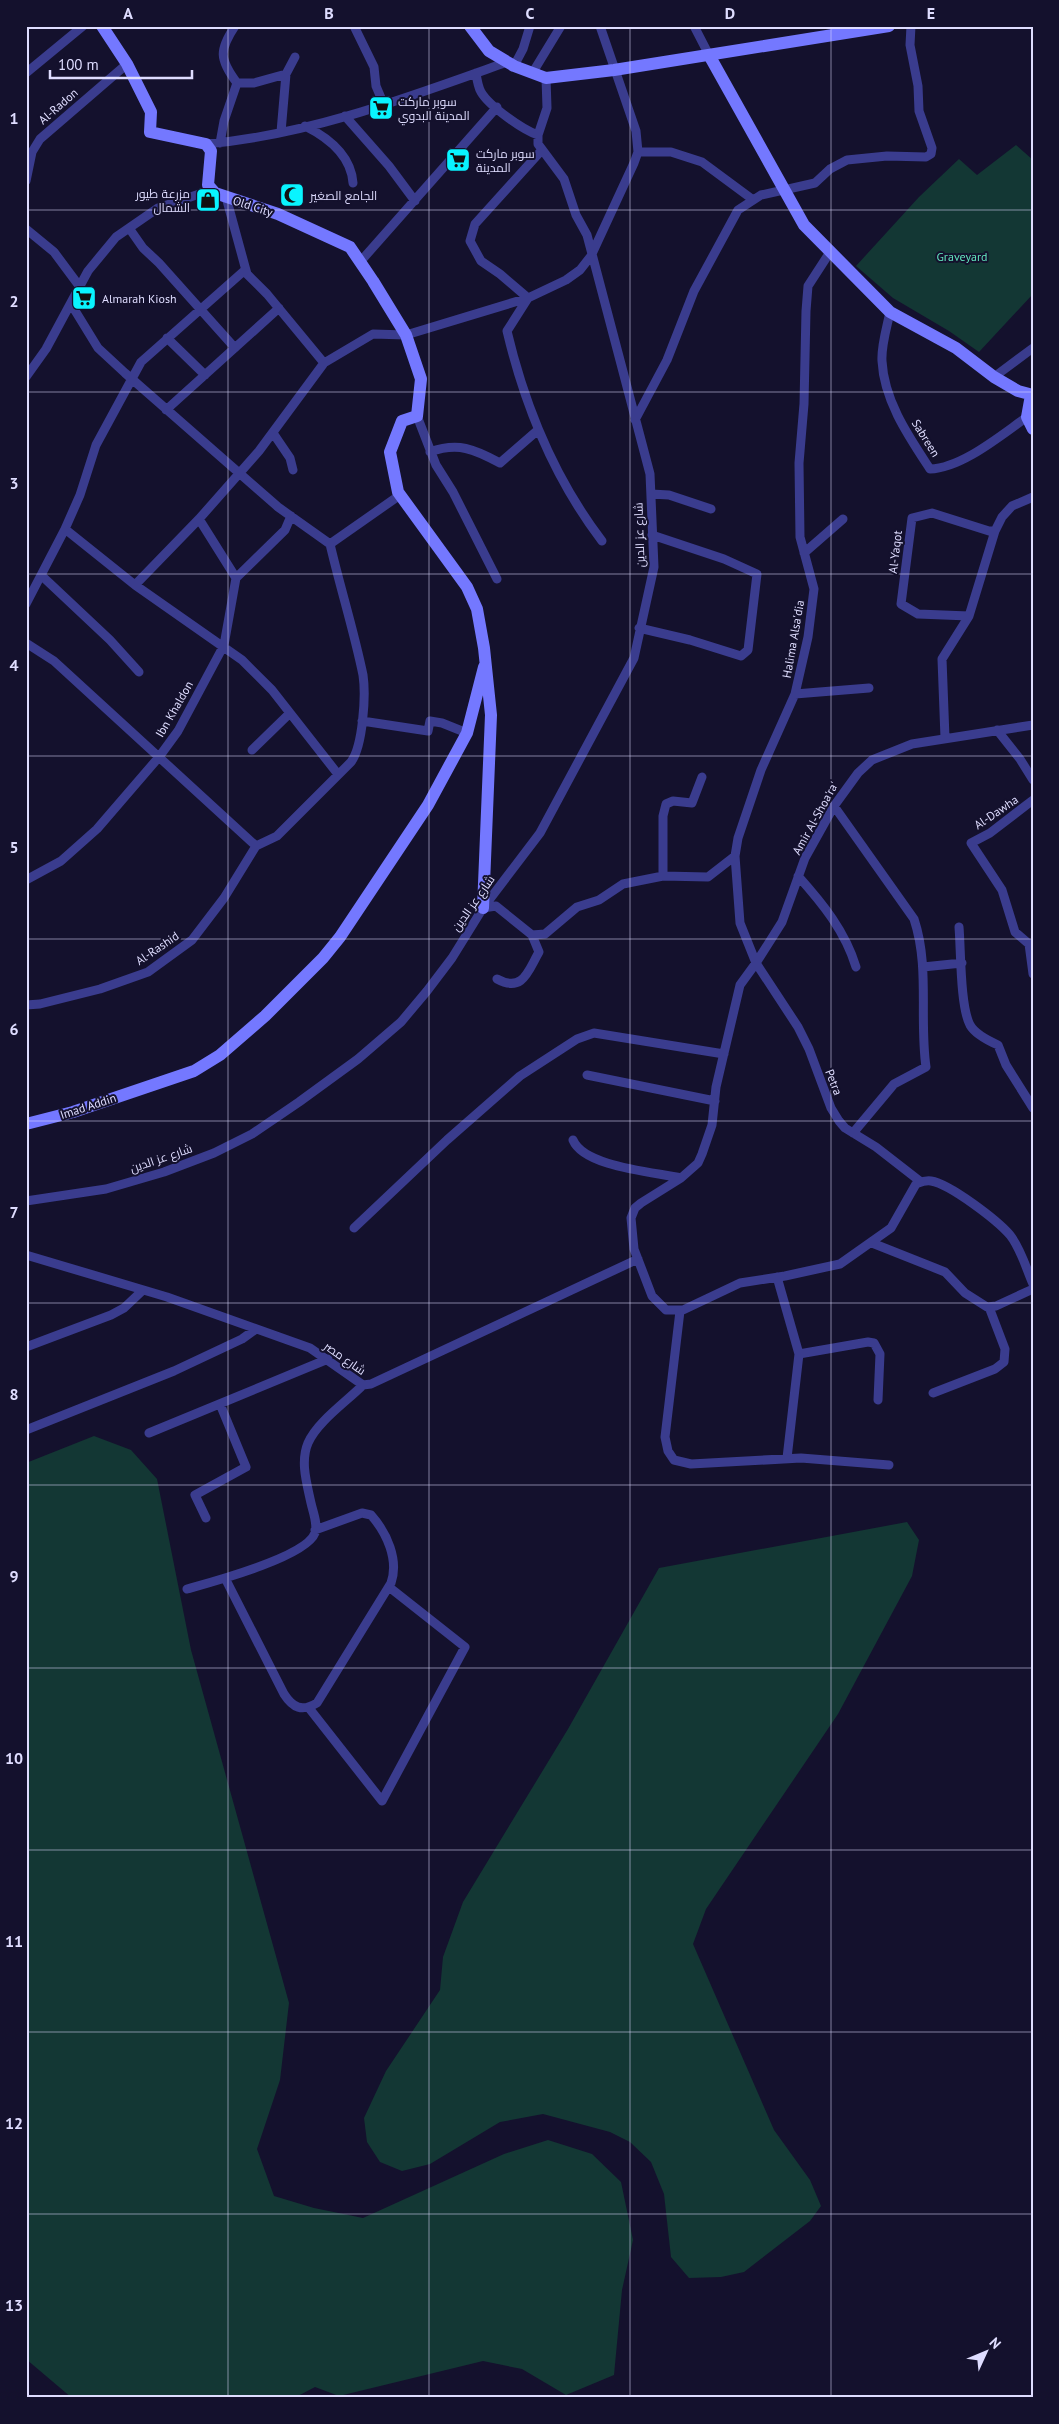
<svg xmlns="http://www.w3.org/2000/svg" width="1059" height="2424" font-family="'PT Sans',Cairo,sans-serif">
<rect width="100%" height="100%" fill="#14112d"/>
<!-- green -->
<path fill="#133734" d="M1016 145 1033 160V294L979 352 949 331 893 298 856 266 919 197 959 159 977 175Z
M94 1436 131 1450 157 1479 191 1650 289 2003 280 2080 257 2149 274 2196 314 2208 363 2218 504 2154 548 2140 592 2154 621 2182 633 2240 622 2290 614 2375 566 2395 522 2369 483 2361 339 2396 315 2387 294 2398H72L26 2359V1463Z
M907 1522 919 1540 912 1576 838 1714 706 1909 693 1944 774 2130 810 2180 821 2206 810 2221 744 2272 721 2277 689 2278 671 2257 664 2194 651 2162 630 2142 610 2132 543 2114 500 2122 430 2164 402 2171 380 2162 367 2142 364 2118 386 2071 440 1990 443 1957 463 1902 568 1729 659 1568Z"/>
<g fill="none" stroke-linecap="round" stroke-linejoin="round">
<!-- street -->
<path stroke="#3a3c8e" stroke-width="9" d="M354 26 374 67 376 86 384 105
M694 26 709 55
M514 66 523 49 530 26
M533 72 561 26
M26 73 83 26
M476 73C477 80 478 87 481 92 489 106 523 130 538 135
M237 83H254L286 74
M345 116 389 166 415 201
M305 126C329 138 351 155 353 183
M281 132 286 74 295 57
M220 143 224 121 237 83C219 59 219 50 235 26
M206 144C309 135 409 97 507 62
M541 151 475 224 470 241 481 261 500 274 528 298 507 331C525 407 554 478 602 541
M638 152H671L702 162 752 199
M26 181 32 152 40 139 127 64
M226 197 247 274 267 294 324 363
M129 228 143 248 159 263 235 348
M26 229 54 252 80 287
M830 252 808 286 806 311 804 404 799 463 800 537 814 589 808 637 795 694 761 770 738 838 735 856 740 923 756 963 798 1027 809 1049 831 1108 839 1121 845 1128 876 1147 921 1182
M360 262 497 107
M71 304 98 348 125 373 278 507 330 544 400 495
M890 312C887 327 881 346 882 361 884 401 909 437 930 469 962 468 1001 435 1027 417
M167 338 205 375
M26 377 46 349 88 271 116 237 158 208 211 190
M994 377 1033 348
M166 410 279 308
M417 416 436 465 453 492 497 579
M635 420 667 360 694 291 738 210 761 195 815 183 830 169 847 160 887 156 926 157 931 154 932 148 919 111 918 86 910 45 911 26
M273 433 290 458 293 470
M430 452C458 442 474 449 500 463L538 430
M651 494 669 495 711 509
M199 519 236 578
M65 529 135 585 242 660 272 690 337 773
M804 553 843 519
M42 576 110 640 139 672
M135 585 199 519 259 451 324 363 373 334 406 335 528 298 566 280 580 270 591 256 634 163 638 152 636 131 600 26
M26 604 65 529 80 495 96 445 141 362 245 270
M969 616 918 614 901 604 912 518 932 513 989 531H995
M639 628 690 640 741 656 748 650 757 574 724 559 652 535
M26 643 54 661 256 846
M795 694 869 688
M362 721 428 731 430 721 442 723 467 733
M1033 725 912 744 872 760 858 773 834 806 805 858 782 922 756 963 740 985 716 1087 712 1125 702 1154 698 1163 681 1178 641 1203 635 1208 631 1218 634 1249 652 1296 666 1310H683L740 1283 785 1276 840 1264 891 1228 916 1184C921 1182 925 1180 931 1181 950 1184 997 1220 1010 1235 1021 1249 1026 1268 1033 1284
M997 730 1020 759 1033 780
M945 738 942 659 969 616 995 531 1002 517 1012 506 1033 497
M252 750 290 713
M1033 800 990 833 971 843 1002 890 1015 932 1029 944 1033 974
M834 806 914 919C930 967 919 1018 926 1067L894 1084 853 1133
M256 846 277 836 351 762C363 746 366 695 363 675 354 631 340 587 330 544
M663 876V816L666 804 673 801 692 803 702 777
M798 876C823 904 845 931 856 967
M26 880 61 861 97 829 159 757 178 731 224 645 236 578 285 530 291 516
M483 908 496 906 532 935 545 934 577 907 599 900 623 884 663 876 708 877 735 856
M959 927C961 950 960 1006 970 1025 975 1034 989 1041 998 1045L1006 1065 1033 1108
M923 967 962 963
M497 979C523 993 528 971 539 952L532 935
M26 1005 40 1004 100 989 148 972 192 940 224 898 256 846
M587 1075 715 1101
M573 1140C584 1167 654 1172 681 1178
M26 1201 106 1189 164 1172 214 1153 252 1134 299 1102 358 1059 401 1022 427 991 452 958 483 908 540 833 634 658 654 567 650 474 587 235 576 215 564 179 538 144V135L547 108 546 78
M354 1228 447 1140 520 1076 577 1039 594 1033 724 1054
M872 1243 945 1272 965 1293 987 1307 996 1306 1033 1289
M26 1255 167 1297 310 1348 363 1385 371 1384 638 1259
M777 1277 799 1354 787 1458
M680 1311 665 1437 668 1451 674 1460 691 1464 801 1458 889 1465
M26 1347 111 1315 124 1308 143 1290
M799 1354 868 1342 874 1343 880 1354 878 1400
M933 1393 995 1369 1004 1362 1005 1349 989 1307
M26 1430 174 1371 242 1339 256 1329
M149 1433 328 1359
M206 1518 195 1495 246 1467 220 1404
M225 1578 284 1694C293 1708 302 1712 317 1703L391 1583C399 1560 387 1533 371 1515L362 1513 315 1530
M187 1589C212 1582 306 1557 315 1533 318 1524 313 1512 311 1503 307 1484 300 1462 308 1443 317 1422 346 1402 363 1385
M309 1708 382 1801 465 1647 389 1587"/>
<!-- secondary -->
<path stroke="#7478ff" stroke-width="12" d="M102 26 127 64 151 112 150 132 206 144 211 151 208 185 215 193 278 214 350 247 373 281 406 335 421 379 417 416 402 421 390 452 398 492 467 587 477 609 484 648 491 715 483 908
M470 26 489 51 514 66 546 78 614 70 889 26
M709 55 804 225 890 312 956 348 994 377 1018 391 1033 395
M1031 395 1027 417 1033 429
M26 1124 73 1112 194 1071 220 1055 265 1016 323 958 340 937 428 805 467 733 484 667"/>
</g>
<!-- grid -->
<path fill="none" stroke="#dfddff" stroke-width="1" stroke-opacity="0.55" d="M228 26V2398M429 26V2398M630 26V2398M831 26V2398M26 210H1033M26 392H1033M26 574H1033M26 756H1033M26 939H1033M26 1121H1033M26 1303H1033M26 1485H1033M26 1668H1033M26 1850H1033M26 2032H1033M26 2214H1033"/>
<!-- icons -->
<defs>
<symbol id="supermarket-square" viewBox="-11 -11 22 22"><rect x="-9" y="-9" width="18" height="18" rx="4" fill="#09f4ff" stroke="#14112d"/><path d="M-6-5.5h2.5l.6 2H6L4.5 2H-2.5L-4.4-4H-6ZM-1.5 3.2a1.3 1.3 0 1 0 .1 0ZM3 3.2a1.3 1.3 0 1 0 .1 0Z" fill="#111"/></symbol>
<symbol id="mosque-square" viewBox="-11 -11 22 22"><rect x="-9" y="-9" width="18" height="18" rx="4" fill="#09f4ff" stroke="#14112d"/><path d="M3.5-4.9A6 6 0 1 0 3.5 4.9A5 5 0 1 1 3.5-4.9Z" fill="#111"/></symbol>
<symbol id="shop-square" viewBox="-11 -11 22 22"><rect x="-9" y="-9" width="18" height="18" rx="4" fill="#09f4ff" stroke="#14112d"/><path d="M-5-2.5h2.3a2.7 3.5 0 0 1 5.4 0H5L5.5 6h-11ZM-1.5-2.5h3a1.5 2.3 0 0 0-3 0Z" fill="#111"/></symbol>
</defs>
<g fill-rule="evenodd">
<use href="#supermarket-square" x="367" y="94" width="28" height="28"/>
<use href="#supermarket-square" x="444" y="146" width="28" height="28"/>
<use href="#mosque-square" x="278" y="181" width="28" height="28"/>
<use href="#shop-square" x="194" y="186" width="28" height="28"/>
<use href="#supermarket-square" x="70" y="284" width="28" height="28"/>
</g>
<g text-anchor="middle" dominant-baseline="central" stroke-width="4" stroke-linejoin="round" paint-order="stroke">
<!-- poi labels -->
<g font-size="12" fill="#dfddff" stroke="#14112d" text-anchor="start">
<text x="398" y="101">سوبر ماركت<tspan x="398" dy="14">المدينة البدوي</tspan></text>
<text x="476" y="153">سوبر ماركت<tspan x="476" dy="14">المدينة</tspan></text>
<text x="190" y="193" text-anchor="end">مزرعة طيور<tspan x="190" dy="14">الشمال</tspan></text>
<text x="310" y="195">الجامع الصغير</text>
<text x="102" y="298">Almarah Kiosh</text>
</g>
<!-- street labels -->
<g font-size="12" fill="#dfddff" stroke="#14112d">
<text transform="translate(58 106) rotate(-41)">Al-Radon</text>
<text transform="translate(253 206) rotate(18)">Old City</text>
<text transform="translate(926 438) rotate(58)">Sabreen</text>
<text transform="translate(639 535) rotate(-92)">شارع عز الدين</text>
<text transform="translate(895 552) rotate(-83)">Al-Yaqot</text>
<text transform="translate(793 639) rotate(-80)">Halima Alsa'dia</text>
<text transform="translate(174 709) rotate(-60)">Ibn Khaldon</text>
<text transform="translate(996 812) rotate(-34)">Al-Dawha</text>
<text transform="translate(815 818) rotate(-61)">Amir Al-Shoa'ra'</text>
<text transform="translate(473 903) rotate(-55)">شارع عز الدين</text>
<text transform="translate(157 948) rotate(-34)">Al-Rashid</text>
<text transform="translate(834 1082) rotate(69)">Petra</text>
<text transform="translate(88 1106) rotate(-18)">Imad Addin</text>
<text transform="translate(161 1158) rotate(-19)">شارع عز الدين</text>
<text transform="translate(345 1358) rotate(35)">شارع مصر</text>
</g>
<!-- park labels -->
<g font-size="12" fill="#62e5bd" stroke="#14112d">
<text x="962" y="256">Graveyard</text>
</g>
</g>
<!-- border -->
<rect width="1059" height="2424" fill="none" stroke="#14112d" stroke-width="55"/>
<!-- north arrow -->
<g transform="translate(986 2352) rotate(46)" stroke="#14112d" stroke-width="4" paint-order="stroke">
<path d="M0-4L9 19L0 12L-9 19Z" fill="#dfddff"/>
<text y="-8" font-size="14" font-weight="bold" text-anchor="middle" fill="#dfddff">N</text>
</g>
<!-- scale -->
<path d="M50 70v8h142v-8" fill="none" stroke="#dfddff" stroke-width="2.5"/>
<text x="58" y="70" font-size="15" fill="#dfddff" stroke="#14112d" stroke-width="4" paint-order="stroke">100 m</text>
<rect x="28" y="28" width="1004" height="2368" fill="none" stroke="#dfddff" stroke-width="2"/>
<g font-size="16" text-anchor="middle" font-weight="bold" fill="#dfddff">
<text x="128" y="19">A</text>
<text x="329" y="19">B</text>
<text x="530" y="19">C</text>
<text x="730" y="19">D</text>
<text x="931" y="19">E</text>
<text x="14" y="124">1</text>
<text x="14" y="307">2</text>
<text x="14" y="489">3</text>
<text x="14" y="671">4</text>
<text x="14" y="853">5</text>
<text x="14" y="1035">6</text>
<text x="14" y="1218">7</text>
<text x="14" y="1400">8</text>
<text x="14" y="1582">9</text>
<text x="14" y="1764">10</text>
<text x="14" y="1947">11</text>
<text x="14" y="2129">12</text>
<text x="14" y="2311">13</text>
</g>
</svg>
